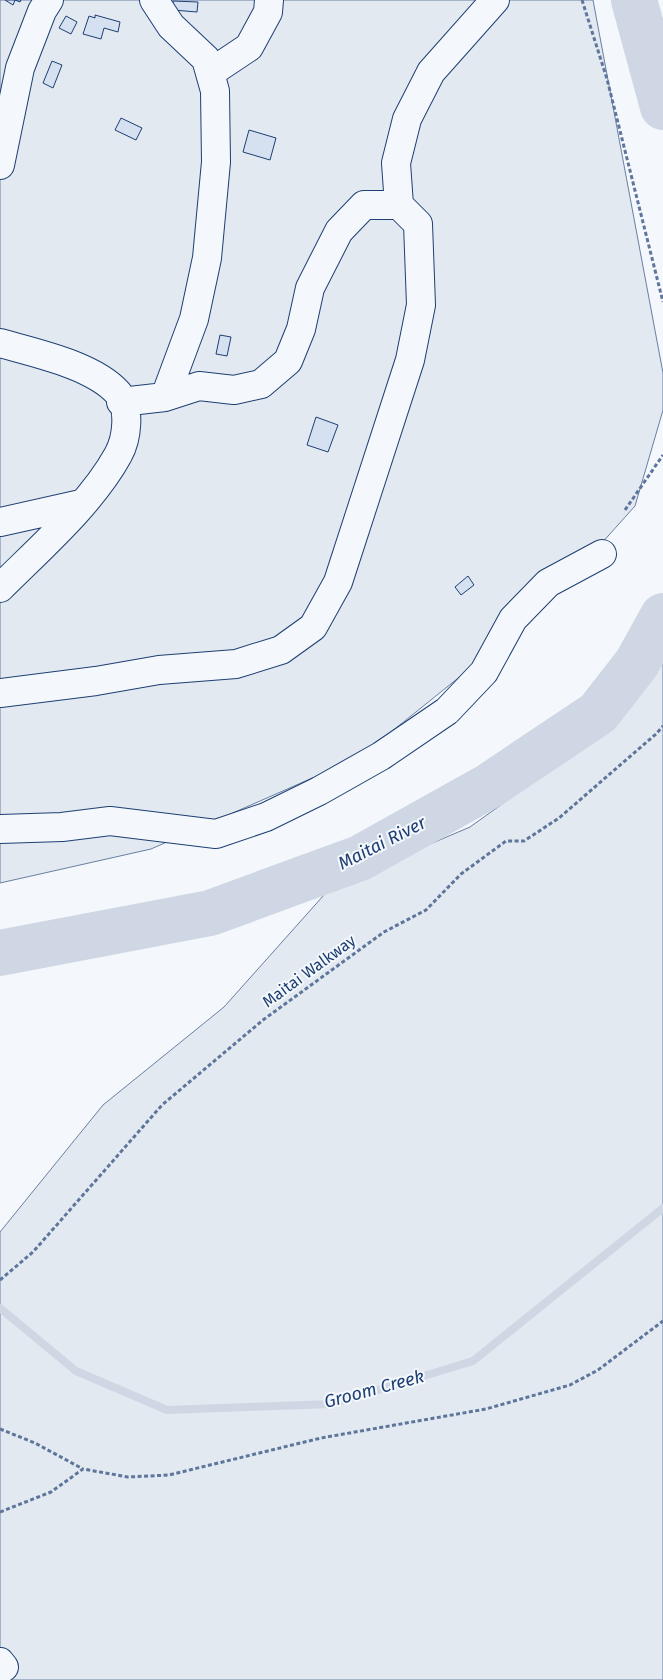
<svg xmlns="http://www.w3.org/2000/svg" width="663" height="1680" font-family="'Fira Sans',sans-serif">
<rect width="100%" height="100%" fill="#f4f7fb"/>
<!-- green -->
<path fill="#e3e9f0" stroke="#687fa3" d="M0 0H593L663 373V410L635 506 539 613 360 757 151 849 0 883Z
M663 656V1680H0V1232L103 1105 224 1007 332 886 470 827 596 737Z"/>
<g fill="none" stroke-linecap="round" stroke-linejoin="round">
<!-- stream -->
<path stroke="#cfd7e4" stroke-width="8" d="M0 1308 76 1371 167 1410 332 1404 473 1361 663 1208"/>
<!-- river -->
<path stroke="#cfd7e4" stroke-width="46" d="M634 0 663 107
M0 953 210 913 360 858 489 786 598 713 637 663 663 616"/>
</g>
<!-- building -->
<path fill="#d5e0f0" stroke="#1d3f73" d="M5 0H21L20 2 15 0 13 5Z
M173 1 198 2 197 12 173 10Z
M95 15 120 22 118 32 104 28 101 39 83 34 89 16 95 18Z
M66 16 77 22 71 34 59 28Z
M52 61 62 65 53 88 43 83Z
M121 118 142 128 136 140 115 130Z
M249 130 276 138 270 160 243 152Z
M220 335 231 337 227 356 216 354Z
M316 417 338 425 328 452 307 445Z
M468 576 474 585 461 595 455 587Z"/>
<g fill="none" stroke-linecap="round" stroke-linejoin="round">
<defs>
<path id="minor" d="M154 0 171 26 206 59 215 91 216 162 207 258 194 319 165 397
M210 73 249 47 268 12 269 0
M0 165 20 68 42 11 49 0
M399 205 396 163 407 119 431 72 495 0
M0 343C35 353 93 365 118 393 131 408 127 439 118 455 91 504 40 548 0 588
M0 522 81 504
M0 693 96 681 159 670 236 664 281 650 313 627 338 582 410 360 421 305 418 224 399 205H364L339 231 310 288 301 329 288 361 261 384 234 390 199 386 165 397 121 402
M0 829 62 827 110 821 216 834 266 817 319 791 381 756 447 711 484 672 513 619 548 583 602 554
M0 1662 4 1667 0 1670"/>
</defs>
<!-- minor casing -->
<use href="#minor" stroke="#1d3f73" stroke-width="30"/>
<!-- path -->
<path stroke="#5e769c" stroke-width="3" stroke-dasharray="4 2.5" stroke-linecap="butt" d="M582 0 607 79 663 302
M625 510 663 455
M0 1280 33 1252 162 1105 263 1020 384 932 426 910 461 874 506 841H524L559 818 656 734 663 726
M0 1429 35 1443 83 1469
M0 1512 51 1492 83 1469 128 1477 169 1475 321 1438 486 1409 570 1385 598 1370 663 1321"/>
<!-- minor -->
<use href="#minor" stroke="#f4f7fb" stroke-width="28"/>
</g>
<g text-anchor="middle" dominant-baseline="central" stroke-width="4" stroke-linejoin="round" paint-order="stroke">
<!-- street labels -->
<g font-size="16" fill="#1d3f73" stroke="#f4f7fb">
<text transform="translate(309 971) rotate(-36)">Maitai Walkway</text>
</g>
<!-- water labels -->
<g font-size="18" font-style="italic" fill="#1d3f73" stroke="#f4f7fb">
<text transform="translate(382 843) rotate(-27)">Maitai River</text>
<text transform="translate(374 1389) rotate(-15)">Groom Creek</text>
</g>
</g>
</svg>
